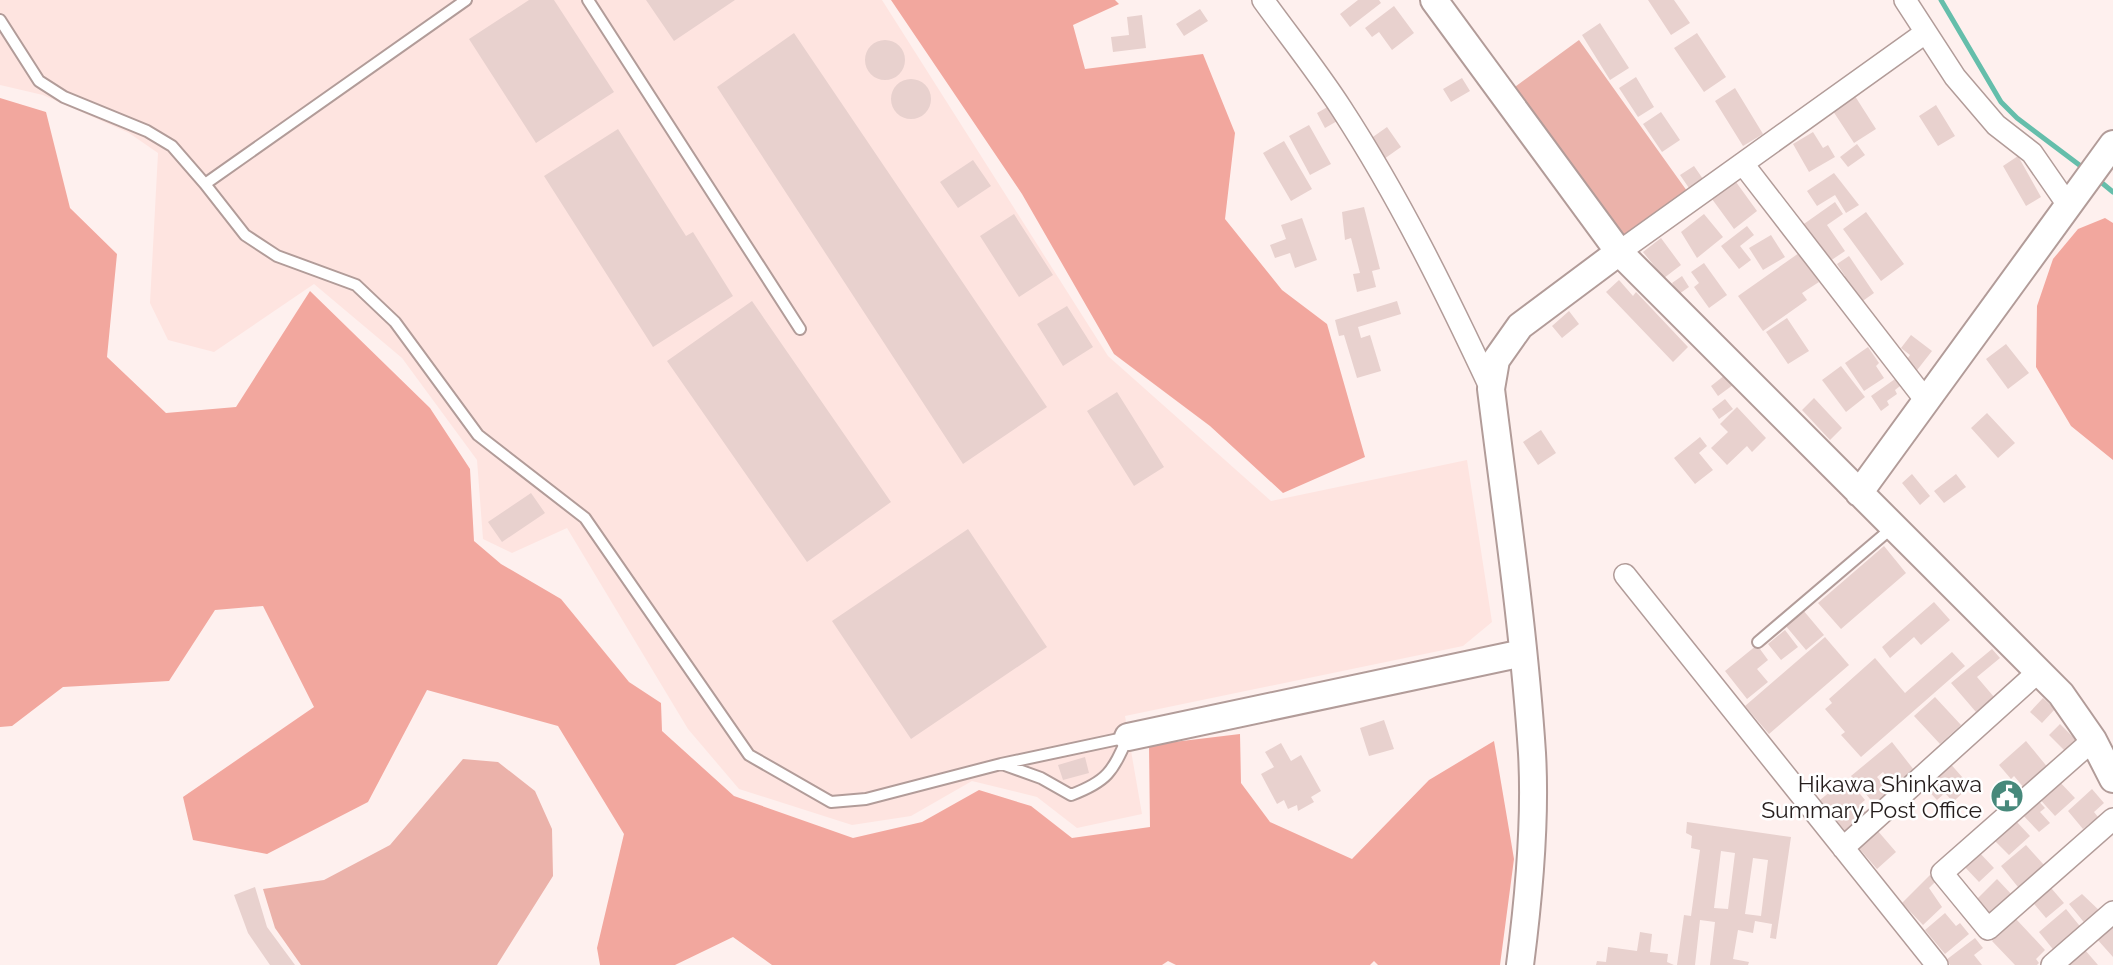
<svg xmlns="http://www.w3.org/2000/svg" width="2113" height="965" font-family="Raleway,sans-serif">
<rect width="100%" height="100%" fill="#fef0ee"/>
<!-- built -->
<path fill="#fee4e0" d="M0 0H882L1108 356 1271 501 1467 460 1492 622 1463 646 1125 716 1142 814 1077 828 1037 797 972 781 911 816 852 825 739 789 688 729 567 528 512 553 483 539 477 460 402 358 314 284 214 352 168 340 150 303 158 153 129 133 43 95 0 85Z"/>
<!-- green -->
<path fill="#ebb2aa" d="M1579 40 1687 191 1621 239 1508 92Z
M463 759 498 762 535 791 552 829 553 876 497 965H301L275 928 263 889 324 880 390 845Z"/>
<!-- forest -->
<path fill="#f2a79e" d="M891 0H1115L1119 4 1073 25 1085 69 1203 54 1235 133 1225 219 1282 290 1327 324 1365 457 1283 493 1210 426 1114 354 1022 194Z
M0 98 46 112 70 208 117 254 107 357 166 413 236 407 310 291 430 408 470 469 474 541 501 564 561 599 629 682 661 703 662 731 734 796 853 838 922 822 979 790 1031 806 1072 838 1150 827 1149 745 1240 734 1241 783 1270 822 1352 859 1429 780 1494 741 1514 859 1500 965H1378L1374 961 1370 965H1176L1168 961 1162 965H772L733 937 675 965H600L597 948 624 834 558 726 427 690 368 802 267 854 193 840 183 797 314 707 263 606 215 610 169 681 63 687 12 726 0 727Z
M2105 218 2113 223V460L2071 426 2036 367 2037 306 2053 259 2078 229Z"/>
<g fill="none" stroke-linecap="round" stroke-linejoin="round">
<!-- stream -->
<path stroke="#65beab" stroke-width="5" d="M1941 0 2001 102 2017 118 2086 170
M2096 178 2113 192"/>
</g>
<!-- building -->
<path fill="#e8d1ce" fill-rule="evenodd" d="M529 0H554L614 92 536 143 469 39Z
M646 0H735L674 41Z
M1358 0H1379L1381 3 1350 27 1340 14Z
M1648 0H1674L1690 23 1671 35Z
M1394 6 1414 33 1392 50 1379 32 1372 37 1365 28Z
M1200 9 1208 21 1184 36 1176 24Z
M1142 15 1146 48 1113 52 1111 37 1129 35 1127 17Z
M1600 23 1629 68 1610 80 1582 35Z
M794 33 1047 407 963 464 717 87Z
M1697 33 1726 77 1704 92 1674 48Z
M865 60a20 20 0 1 1 40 0a20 20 0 1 1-40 0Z
M1636 77 1654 107 1638 117 1619 88Z
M1462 78 1470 91 1451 102 1443 89Z
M891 99a20 20 0 1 1 40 0a20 20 0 1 1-40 0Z
M1735 88 1763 134 1743 146 1715 101Z
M1853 93 1876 129 1854 143 1831 108Z
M1331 105 1339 120 1325 128 1317 113Z
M1936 105 1955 136 1938 146 1919 116Z
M1661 112 1680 140 1662 152 1643 124Z
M1309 125 1331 164 1310 175 1289 136Z
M1387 127 1401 147 1384 159 1370 139Z
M618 129 686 236 693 232 733 296 653 347 544 176Z
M1813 132 1823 148 1828 145 1835 157 1809 172 1793 144Z
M1284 141 1312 189 1291 201 1263 153Z
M1857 144 1865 155 1848 167 1840 157Z
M2018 156 2041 197 2026 206 2003 166Z
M973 160 991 186 958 208 940 182Z
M1694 166 1703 179 1689 188 1680 175Z
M1834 173 1859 205 1846 213 1835 195 1817 206 1807 191Z
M1736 182 1757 211 1734 229 1712 199Z
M1835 202 1843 214 1827 225 1845 251 1827 263 1801 226Z
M1364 207 1380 269 1372 271 1376 287 1357 292 1353 274 1360 273 1351 238 1345 240 1342 212Z
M1866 212 1904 264 1881 281 1843 229Z
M1014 214 1053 275 1019 297 980 236Z
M1704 214 1723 237 1697 258 1681 232Z
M1302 218 1317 260 1295 268 1290 253 1275 258 1270 245 1286 239 1281 225Z
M1747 226 1754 235 1740 246 1751 260 1739 269 1721 246Z
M1771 235 1785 257 1763 270 1749 248Z
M1661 238 1681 265 1664 278 1643 252Z
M1799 253 1819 282 1802 293 1807 300 1763 331 1738 296Z
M1849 256 1874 293 1857 305 1840 279 1845 276 1837 264Z
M1704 263 1727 295 1709 308 1694 287 1699 283 1691 272Z
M1682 276 1689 287 1679 294 1672 283Z
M1619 280 1633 296 1636 292 1688 347 1673 362 1606 292Z
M752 301 891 502 807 562 667 361Z
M1397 301 1401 314 1358 327 1361 338 1370 335 1381 371 1357 378 1344 335 1339 336 1335 320Z
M1067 306 1093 347 1063 366 1037 324Z
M1569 311 1579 324 1562 338 1552 326Z
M1787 318 1809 351 1788 364 1766 332Z
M1911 335 1932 351 1914 374 1903 365 1910 355 1901 348Z
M2006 344 2029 373 2008 389 1986 359Z
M1868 347 1879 363 1876 366 1884 378 1864 391 1845 363Z
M1841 366 1865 397 1846 412 1822 380Z
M1725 375 1733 385 1718 396 1711 386Z
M1895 379 1900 386 1895 390 1897 394 1887 401 1889 405 1881 411 1871 396Z
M1117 392 1164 467 1134 486 1087 411Z
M1814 398 1842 428 1830 440 1802 410Z
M1725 399 1733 409 1719 419 1712 409Z
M1737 407 1766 438 1752 452 1747 446 1727 465 1711 448 1728 432 1720 424Z
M1987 413 2015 443 1998 458 1971 428Z
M1541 430 1556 453 1538 465 1523 442Z
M1700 437 1707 446 1699 453 1713 470 1695 484 1674 458Z
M1912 474 1930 496 1920 505 1902 483Z
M1956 474 1966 487 1944 503 1934 491Z
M531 493 545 513 502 542 488 522Z
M968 529 1047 647 911 739 832 621Z
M1884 546 1906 573 1841 629 1818 603Z
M1934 602 1950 620 1921 645 1914 637 1890 658 1882 647Z
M1803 610 1824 635 1806 650 1785 625Z
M1785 630 1798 647 1781 660 1768 644Z
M1825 637 1849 665 1769 734 1745 706Z
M1757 645 1768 660 1757 669 1768 682 1747 699 1725 671Z
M1992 649 2000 658 1977 677 1994 697 1976 712 1951 683Z
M1952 652 1965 666 1861 757 1841 735 1845 732 1825 709 1832 703 1829 699 1875 658 1905 693Z
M1935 697 1961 725 1940 744 1914 716Z
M2043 698 2055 709 2042 723 2030 712Z
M1384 720 1394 749 1369 756 1360 728Z
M2060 724 2078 742 2067 753 2049 735Z
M2026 741 2049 769 2025 789 2014 776 2011 779 1999 765Z
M1892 742 1914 770 1895 786 1883 772 1877 777 1890 793 1875 805 1851 776Z
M1281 743 1291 761 1301 755 1321 791 1311 797 1314 802 1298 811 1297 805 1288 809 1284 800 1277 804 1261 774 1274 767 1265 752Z
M1085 757 1089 773 1063 780 1058 765Z
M1948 761 1970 786 1953 802 1945 793 1937 800 1922 784Z
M1847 778 1865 800 1859 805 1867 814 1846 832 1820 800Z
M2056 778 2075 798 2055 816 2037 796Z
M2092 789 2104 803 2094 812 2098 817 2083 829 2068 811Z
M2035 797 2045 808 2040 812 2050 823 2039 832 2020 812Z
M2015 820 2030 836 2009 855 1994 840Z
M1687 822 1791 837 1776 939 1770 938 1772 924 1755 921 1753 933 1738 930 1733 959 1749 962 1748 965H1710L1715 922 1700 920 1695 965H1677L1684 915 1691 916 1700 850 1691 848 1692 836 1686 833ZM1721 851 1735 853 1728 909 1714 908ZM1753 858 1768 860 1761 916 1745 914Z
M1877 830 1896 852 1877 869 1858 847Z
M2026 845 2044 865 2018 887 2001 866Z
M1977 850 1994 868 1979 882 1962 864Z
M1930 875 1936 881 1929 888 1942 907 1923 925 1902 903Z
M1997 879 2013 896 1992 917 1976 900Z
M2046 882 2064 903 2046 918 2029 898Z
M255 887 267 927 295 965H270L248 933 234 895Z
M2082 894 2102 913 2087 926 2069 904Z
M2066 909 2083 930 2056 953 2039 932Z
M1945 913 1956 926 1960 923 1969 934 1945 954 1925 930Z
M2016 919 2045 950 2036 959 2039 963 2037 965H2015L1992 941Z
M2113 923V957L2096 938Z
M1640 932 1652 934 1650 952 1668 954 1667 962 1674 965H1596L1597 961 1606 962 1608 947 1637 951Z
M1975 938 1983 948 1974 955 1982 965H1950L1946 960Z
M2085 950 2098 965H2068Z"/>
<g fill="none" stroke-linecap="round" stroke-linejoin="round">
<defs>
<path id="service" d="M588 0 800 329
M0 20 39 81 64 97 147 131 172 146 205 184 466 0
M205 184 245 235 277 256 356 285 395 322 478 435 585 518 749 755 831 802 866 799 1001 764 1128 737
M1758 642 1893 527
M1002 764 1041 778 1071 795C1108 781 1112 772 1128 737"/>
<path id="minor" d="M1263 0C1289 36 1317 71 1341 108 1399 197 1446 293 1491 389
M1905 0 1955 77 1996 125 2032 153 2068 205
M1743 164 1927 402
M1619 252 1925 33
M1625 575 1937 965
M2093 740 1942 873 1988 929 2113 819
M1843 848 2038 672
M2052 965 2113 912"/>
<path id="tertiary" d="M1434 0 1619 252 2061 694 2093 740 2113 779
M1859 493 2113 144
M1128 737 1523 653
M1520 965C1529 896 1536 823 1532 753 1524 631 1506 510 1491 389L1496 360 1520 326 1619 252"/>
</defs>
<!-- service casing -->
<use href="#service" stroke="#b29c99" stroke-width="14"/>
<!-- minor casing -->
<use href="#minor" stroke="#b29c99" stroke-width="24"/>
<!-- tertiary casing -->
<use href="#tertiary" stroke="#b29c99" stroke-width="30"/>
<!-- service -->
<use href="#service" stroke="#fff" stroke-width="10"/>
<!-- minor -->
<use href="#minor" stroke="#fff" stroke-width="21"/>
<!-- tertiary -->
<use href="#tertiary" stroke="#fff" stroke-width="26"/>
</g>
<!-- icons -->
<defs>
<symbol id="civic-disc" viewBox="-11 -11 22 22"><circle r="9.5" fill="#47897b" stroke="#fff"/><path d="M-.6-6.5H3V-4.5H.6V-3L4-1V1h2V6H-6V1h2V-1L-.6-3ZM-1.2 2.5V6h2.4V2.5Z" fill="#fff"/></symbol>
</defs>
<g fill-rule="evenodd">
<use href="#civic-disc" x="1988" y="777" width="38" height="38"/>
</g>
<g text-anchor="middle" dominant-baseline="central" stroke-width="5" stroke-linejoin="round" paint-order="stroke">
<!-- poi labels -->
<g font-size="23" fill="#261e1d" stroke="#fff" text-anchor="end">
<text x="1982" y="783">Hikawa Shinkawa<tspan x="1982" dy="26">Summary Post Office</tspan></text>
</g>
</g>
</svg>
